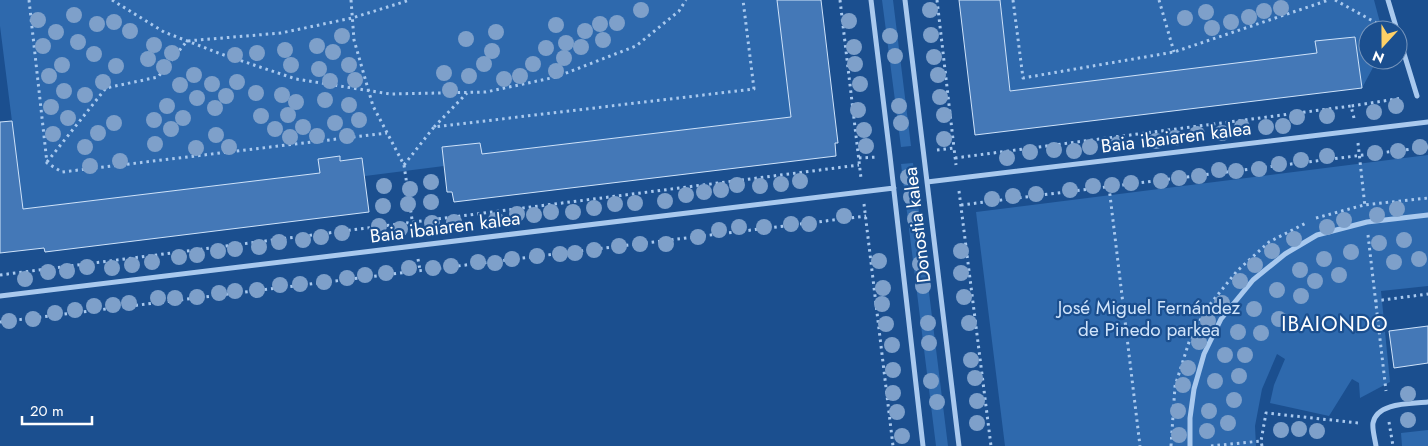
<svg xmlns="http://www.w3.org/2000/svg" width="1428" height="446" font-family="Jost,sans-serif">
<rect width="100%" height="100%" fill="#1b4f8f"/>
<!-- green -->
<path fill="#2e69ad" d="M0 0H777L791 117 482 154 480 143 442 147 444 166 365 176 362 158 340 161 320 173 23 209 0 26Z
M882 0H893L911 146 901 147Z
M1000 0H1374L1382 30H1368V60H1377L1362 88 1355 37 1315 42 1317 53 1010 91Z
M1428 155V286L1381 291 1390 382 1360 398 1359 383 1352 379 1329 416 1270 403 1274 385 1285 359 1277 354 1262 389 1255 426 1256 446H1005L976 212Z
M913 163 948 446H936L901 164Z
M1428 430V446H1402L1401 433Z"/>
<!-- building -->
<path fill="#4478b7" stroke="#cfe3fa" d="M777 0H821L838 143H835L836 156 454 202 452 192H447L442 147 480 143 482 154 791 117Z
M959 0H1000L1010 91 1317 53 1315 41 1355 37 1362 88 975 135Z
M12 121 23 209 320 173 318 159 340 156V161L362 158 369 212 45 252 44 248 0 253V122Z
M1428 326V363L1394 368 1389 331Z"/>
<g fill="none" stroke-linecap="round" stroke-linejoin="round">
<!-- path -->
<path stroke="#a9c9ee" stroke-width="3" stroke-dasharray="2.5 4" stroke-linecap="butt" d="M29 0 47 163 62 172 387 133
M112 0 164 32 221 54 296 79 390 94 486 92 556 77 636 46 679 11 686 0
M351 0 354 40 373 106 404 165 414 233
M840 0 861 178
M937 0 954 148
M1013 0 1023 78 1174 52 1329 0
M1159 0 1174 52
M1335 0 1380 25
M1354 118 1351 106 1403 98
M434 127 467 93
M1358 143 1365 207
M937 150 954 148 956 165
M859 158 877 157
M955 158 1351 106
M47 162 106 88 158 77 187 41 281 33 352 18 410 0
M404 165 434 127 754 89 743 0
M1109 187 1140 446
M959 191 991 446
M864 204 893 446
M961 205 1428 147
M1316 218 1364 205 1428 198
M1368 235 1386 391
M418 259 420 270
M0 275 859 165
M1375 301 1428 294
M0 322 866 216
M1389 422 1393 446
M1171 446 1175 386 1190 339 1207 308 1237 271 1269 242 1308 222
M1211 446 1261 441
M1262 446 1261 441 1266 413 1359 423"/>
<!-- street -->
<path stroke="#a9c9ee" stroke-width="5" d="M871 0 890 156 923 446
M905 0 959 446
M1388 0 1397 30
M1398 34 1417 96
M927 182 1428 122
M0 296 894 188
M1190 446V418L1194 389 1204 354 1221 319 1253 280 1285 254 1317 235 1367 222 1428 215
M1376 446C1375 439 1372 429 1373 423 1377 402 1411 404 1428 402"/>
</g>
<!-- trees -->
<g fill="#7ea0ca">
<circle cx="1281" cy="8" r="8"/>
<circle cx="641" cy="10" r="8"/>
<circle cx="930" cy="10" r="8"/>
<circle cx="1264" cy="11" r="8"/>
<circle cx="1206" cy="12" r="8"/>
<circle cx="74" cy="15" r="8"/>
<circle cx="1249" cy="17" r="8"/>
<circle cx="1185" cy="18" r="8"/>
<circle cx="38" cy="20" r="8"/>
<circle cx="849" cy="21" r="8"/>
<circle cx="114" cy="22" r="8"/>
<circle cx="1231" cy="22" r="8"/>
<circle cx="617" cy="23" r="8"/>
<circle cx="97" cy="24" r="8"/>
<circle cx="600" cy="24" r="8"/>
<circle cx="556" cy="25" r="8"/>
<circle cx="1212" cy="28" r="8"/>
<circle cx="130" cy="31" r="8"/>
<circle cx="585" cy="31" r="8"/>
<circle cx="56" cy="32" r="8"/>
<circle cx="496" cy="32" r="8"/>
<circle cx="931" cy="35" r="8"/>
<circle cx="342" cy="36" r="8"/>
<circle cx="890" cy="36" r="8"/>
<circle cx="466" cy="39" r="8"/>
<circle cx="603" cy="40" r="8"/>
<circle cx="78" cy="42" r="8"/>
<circle cx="566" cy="43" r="8"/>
<circle cx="154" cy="45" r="8"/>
<circle cx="43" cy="46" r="8"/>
<circle cx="317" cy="46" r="8"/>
<circle cx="581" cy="47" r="8"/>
<circle cx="854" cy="47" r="8"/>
<circle cx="546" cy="48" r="8"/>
<circle cx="285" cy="50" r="8"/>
<circle cx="492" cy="51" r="8"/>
<circle cx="333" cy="52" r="8"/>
<circle cx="172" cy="53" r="8"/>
<circle cx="257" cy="53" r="8"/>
<circle cx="94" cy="54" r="8"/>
<circle cx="235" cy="55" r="8"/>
<circle cx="895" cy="56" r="8"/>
<circle cx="934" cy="57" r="8"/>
<circle cx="564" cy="58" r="8"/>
<circle cx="148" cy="59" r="8"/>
<circle cx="484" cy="64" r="8"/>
<circle cx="533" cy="64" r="8"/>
<circle cx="855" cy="64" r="8"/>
<circle cx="62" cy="65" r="8"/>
<circle cx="291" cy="65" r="8"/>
<circle cx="349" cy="65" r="8"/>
<circle cx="116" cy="66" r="8"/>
<circle cx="164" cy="67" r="8"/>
<circle cx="319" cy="69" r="8"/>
<circle cx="556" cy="71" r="8"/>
<circle cx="444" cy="73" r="8"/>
<circle cx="194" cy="75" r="8"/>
<circle cx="938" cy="75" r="8"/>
<circle cx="49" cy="76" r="8"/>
<circle cx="469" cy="76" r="8"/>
<circle cx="520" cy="76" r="8"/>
<circle cx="504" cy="79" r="8"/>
<circle cx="355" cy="80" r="8"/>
<circle cx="330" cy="81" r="8"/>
<circle cx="103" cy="82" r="8"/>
<circle cx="237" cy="82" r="8"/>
<circle cx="212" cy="84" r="8"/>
<circle cx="860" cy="84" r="8"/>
<circle cx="180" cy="85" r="8"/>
<circle cx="450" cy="90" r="8"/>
<circle cx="64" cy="91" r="8"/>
<circle cx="256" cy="93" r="8"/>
<circle cx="85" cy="95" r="8"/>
<circle cx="282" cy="95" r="8"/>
<circle cx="226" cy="96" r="8"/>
<circle cx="940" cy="97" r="8"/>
<circle cx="197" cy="98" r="8"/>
<circle cx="325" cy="100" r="8"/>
<circle cx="296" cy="102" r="8"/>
<circle cx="349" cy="105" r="8"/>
<circle cx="167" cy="106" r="8"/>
<circle cx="899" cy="106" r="8"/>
<circle cx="1396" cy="106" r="8"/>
<circle cx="51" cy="107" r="8"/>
<circle cx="215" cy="108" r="8"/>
<circle cx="858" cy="110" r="8"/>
<circle cx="1374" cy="112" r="8"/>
<circle cx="288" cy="115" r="8"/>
<circle cx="944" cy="115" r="8"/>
<circle cx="261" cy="116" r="8"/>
<circle cx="1327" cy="116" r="8"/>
<circle cx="1297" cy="117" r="8"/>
<circle cx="68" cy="118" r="8"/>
<circle cx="183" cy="118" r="8"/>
<circle cx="154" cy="120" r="8"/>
<circle cx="359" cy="120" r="8"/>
<circle cx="114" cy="123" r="8"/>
<circle cx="335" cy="123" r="8"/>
<circle cx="901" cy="123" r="8"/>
<circle cx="1283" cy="126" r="8"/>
<circle cx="303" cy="127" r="8"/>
<circle cx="1242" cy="127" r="8"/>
<circle cx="1266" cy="127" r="8"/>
<circle cx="171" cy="129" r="8"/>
<circle cx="275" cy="129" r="8"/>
<circle cx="864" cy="130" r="8"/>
<circle cx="98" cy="133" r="8"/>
<circle cx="1222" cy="133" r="8"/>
<circle cx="53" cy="134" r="8"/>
<circle cx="1197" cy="134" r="8"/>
<circle cx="216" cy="135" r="8"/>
<circle cx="317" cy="136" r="8"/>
<circle cx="347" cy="136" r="8"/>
<circle cx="290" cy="137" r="8"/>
<circle cx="1175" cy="138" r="8"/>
<circle cx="944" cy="139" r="8"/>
<circle cx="1156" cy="141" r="8"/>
<circle cx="155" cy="144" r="8"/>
<circle cx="1118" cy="144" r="8"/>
<circle cx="866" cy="146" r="8"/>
<circle cx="85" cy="147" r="8"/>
<circle cx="229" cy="147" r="8"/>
<circle cx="1090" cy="147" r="8"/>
<circle cx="1420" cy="147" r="8"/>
<circle cx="196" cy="148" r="8"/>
<circle cx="1054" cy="150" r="8"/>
<circle cx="1074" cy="151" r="8"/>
<circle cx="1398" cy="151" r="8"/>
<circle cx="1030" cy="152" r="8"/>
<circle cx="1375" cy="153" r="8"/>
<circle cx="1327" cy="156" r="8"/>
<circle cx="1007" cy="158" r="8"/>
<circle cx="1301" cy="160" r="8"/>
<circle cx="120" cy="161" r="8"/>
<circle cx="1279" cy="164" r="8"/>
<circle cx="90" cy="166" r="8"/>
<circle cx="1259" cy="169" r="8"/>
<circle cx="1219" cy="170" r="8"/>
<circle cx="1236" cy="171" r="8"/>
<circle cx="1199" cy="176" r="8"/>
<circle cx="908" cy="177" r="8"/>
<circle cx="1179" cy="178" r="8"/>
<circle cx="800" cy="181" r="8"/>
<circle cx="1161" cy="181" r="8"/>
<circle cx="431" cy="182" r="8"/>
<circle cx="1131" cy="183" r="8"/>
<circle cx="781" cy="184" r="8"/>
<circle cx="737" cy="185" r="8"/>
<circle cx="1112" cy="185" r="8"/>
<circle cx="384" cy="186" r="8"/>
<circle cx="760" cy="186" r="8"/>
<circle cx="1093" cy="186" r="8"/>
<circle cx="410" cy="189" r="8"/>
<circle cx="721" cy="190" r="8"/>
<circle cx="1070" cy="190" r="8"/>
<circle cx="704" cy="192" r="8"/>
<circle cx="1036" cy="194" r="8"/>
<circle cx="686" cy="195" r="8"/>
<circle cx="1013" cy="196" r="8"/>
<circle cx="911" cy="197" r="8"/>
<circle cx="992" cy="199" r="8"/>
<circle cx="665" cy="201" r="8"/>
<circle cx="431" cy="202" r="8"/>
<circle cx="635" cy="203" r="8"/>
<circle cx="408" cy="204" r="8"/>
<circle cx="615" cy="204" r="8"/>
<circle cx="383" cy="206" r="8"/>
<circle cx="594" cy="208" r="8"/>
<circle cx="1397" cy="209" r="8"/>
<circle cx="551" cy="212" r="8"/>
<circle cx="573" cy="212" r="8"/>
<circle cx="517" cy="214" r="8"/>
<circle cx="534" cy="215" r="8"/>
<circle cx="1377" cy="215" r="8"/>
<circle cx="844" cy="216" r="8"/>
<circle cx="915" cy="219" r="8"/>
<circle cx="496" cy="220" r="8"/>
<circle cx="1344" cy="220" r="8"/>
<circle cx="454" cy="222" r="8"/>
<circle cx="432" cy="223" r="8"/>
<circle cx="791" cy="224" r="8"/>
<circle cx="809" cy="224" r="8"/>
<circle cx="379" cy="226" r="8"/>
<circle cx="739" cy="227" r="8"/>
<circle cx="764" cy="227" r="8"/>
<circle cx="1327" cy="227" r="8"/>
<circle cx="400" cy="229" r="8"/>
<circle cx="719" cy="230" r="8"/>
<circle cx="342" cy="233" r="8"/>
<circle cx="321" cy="237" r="8"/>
<circle cx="698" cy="237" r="8"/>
<circle cx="1294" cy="239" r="8"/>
<circle cx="303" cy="240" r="8"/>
<circle cx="1404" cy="240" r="8"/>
<circle cx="279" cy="242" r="8"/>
<circle cx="1379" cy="243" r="8"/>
<circle cx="640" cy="244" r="8"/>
<circle cx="666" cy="244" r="8"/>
<circle cx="619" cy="246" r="8"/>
<circle cx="259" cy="247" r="8"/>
<circle cx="235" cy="249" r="8"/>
<circle cx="594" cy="250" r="8"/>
<circle cx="218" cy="251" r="8"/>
<circle cx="961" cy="251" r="8"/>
<circle cx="1272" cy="251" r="8"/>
<circle cx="1351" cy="252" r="8"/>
<circle cx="575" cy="253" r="8"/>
<circle cx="560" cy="254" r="8"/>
<circle cx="197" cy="255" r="8"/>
<circle cx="537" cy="256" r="8"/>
<circle cx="179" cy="257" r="8"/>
<circle cx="512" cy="259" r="8"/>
<circle cx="1324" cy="259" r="8"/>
<circle cx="1419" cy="259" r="8"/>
<circle cx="879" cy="261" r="8"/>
<circle cx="152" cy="262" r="8"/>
<circle cx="478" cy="262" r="8"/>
<circle cx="1394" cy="262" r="8"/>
<circle cx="495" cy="263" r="8"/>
<circle cx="920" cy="264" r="8"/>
<circle cx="132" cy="265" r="8"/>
<circle cx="1255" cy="265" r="8"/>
<circle cx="451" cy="266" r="8"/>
<circle cx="87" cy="267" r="8"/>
<circle cx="112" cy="268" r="8"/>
<circle cx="409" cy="268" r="8"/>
<circle cx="433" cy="268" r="8"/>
<circle cx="1300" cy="270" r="8"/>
<circle cx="67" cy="271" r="8"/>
<circle cx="48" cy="272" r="8"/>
<circle cx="386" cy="273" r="8"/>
<circle cx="961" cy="273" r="8"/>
<circle cx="365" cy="275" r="8"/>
<circle cx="1339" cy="275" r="8"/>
<circle cx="347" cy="278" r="8"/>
<circle cx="25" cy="279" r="8"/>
<circle cx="1240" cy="281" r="8"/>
<circle cx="1315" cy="281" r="8"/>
<circle cx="324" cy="282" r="8"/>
<circle cx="300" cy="284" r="8"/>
<circle cx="280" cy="285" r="8"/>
<circle cx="923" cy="286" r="8"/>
<circle cx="883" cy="288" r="8"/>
<circle cx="257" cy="290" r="8"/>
<circle cx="1277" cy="290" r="8"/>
<circle cx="235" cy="291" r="8"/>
<circle cx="219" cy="293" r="8"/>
<circle cx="1301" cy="296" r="8"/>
<circle cx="197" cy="297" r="8"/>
<circle cx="964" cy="297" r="8"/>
<circle cx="158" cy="298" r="8"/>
<circle cx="175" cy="298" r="8"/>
<circle cx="129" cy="303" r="8"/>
<circle cx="1222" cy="303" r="8"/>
<circle cx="882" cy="304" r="8"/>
<circle cx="113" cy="305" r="8"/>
<circle cx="94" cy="306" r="8"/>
<circle cx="1254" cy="309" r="8"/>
<circle cx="75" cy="310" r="8"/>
<circle cx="55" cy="313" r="8"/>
<circle cx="33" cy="319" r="8"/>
<circle cx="1279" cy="319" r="8"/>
<circle cx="9" cy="321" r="8"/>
<circle cx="1208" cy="321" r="8"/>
<circle cx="928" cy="323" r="8"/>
<circle cx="969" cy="323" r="8"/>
<circle cx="886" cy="324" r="8"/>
<circle cx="1238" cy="332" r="8"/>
<circle cx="1261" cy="333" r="8"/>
<circle cx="1199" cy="342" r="8"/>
<circle cx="929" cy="343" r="8"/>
<circle cx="892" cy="345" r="8"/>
<circle cx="1225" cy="355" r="8"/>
<circle cx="1245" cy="355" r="8"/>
<circle cx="971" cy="360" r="8"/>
<circle cx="1188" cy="368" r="8"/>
<circle cx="893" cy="370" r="8"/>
<circle cx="1239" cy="376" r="8"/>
<circle cx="975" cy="378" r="8"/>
<circle cx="931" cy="381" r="8"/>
<circle cx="1215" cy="381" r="8"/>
<circle cx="1183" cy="385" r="8"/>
<circle cx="893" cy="393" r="8"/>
<circle cx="1408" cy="394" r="8"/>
<circle cx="1234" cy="400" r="8"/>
<circle cx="977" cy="401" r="8"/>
<circle cx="937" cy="402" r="8"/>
<circle cx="1178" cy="411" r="8"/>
<circle cx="1209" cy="411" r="8"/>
<circle cx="897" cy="412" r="8"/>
<circle cx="1408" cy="420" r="8"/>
<circle cx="977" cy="423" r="8"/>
<circle cx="1228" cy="423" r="8"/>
<circle cx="1299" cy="429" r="8"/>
<circle cx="1281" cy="430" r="8"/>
<circle cx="1207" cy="431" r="8"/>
<circle cx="1317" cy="431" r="8"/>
<circle cx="1179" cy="435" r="8"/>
<circle cx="902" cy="436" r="8"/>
</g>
<g text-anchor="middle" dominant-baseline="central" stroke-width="4.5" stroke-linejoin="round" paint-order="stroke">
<!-- street labels -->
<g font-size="19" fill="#fff" stroke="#1b4f8f">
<text transform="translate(1176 137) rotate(-7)">Baia ibaiaren kalea</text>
<text transform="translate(917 225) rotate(-97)">Donostia kalea</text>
<text transform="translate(445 227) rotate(-7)">Baia ibaiaren kalea</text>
</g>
<!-- park labels -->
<g font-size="19" fill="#cfe3fa" stroke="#1b4f8f">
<text x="1149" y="307">José Miguel Fernández<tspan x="1149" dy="22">de Pinedo parkea</tspan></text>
</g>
<!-- quarter labels -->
<g font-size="21" letter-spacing="1" fill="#fff" stroke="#1b4f8f">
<text x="1335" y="324">IBAIONDO</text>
</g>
</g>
<!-- north arrow -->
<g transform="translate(1383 45) rotate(201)"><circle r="24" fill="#1b4f8f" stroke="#7695bc"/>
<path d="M0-4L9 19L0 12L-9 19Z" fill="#ffd166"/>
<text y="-8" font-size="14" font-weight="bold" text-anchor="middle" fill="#ffffff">N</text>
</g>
<!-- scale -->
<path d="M22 416v8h70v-8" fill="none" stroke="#ffffff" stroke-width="2.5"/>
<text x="30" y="416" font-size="15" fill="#ffffff" stroke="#1b4f8f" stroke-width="4" paint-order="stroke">20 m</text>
</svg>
